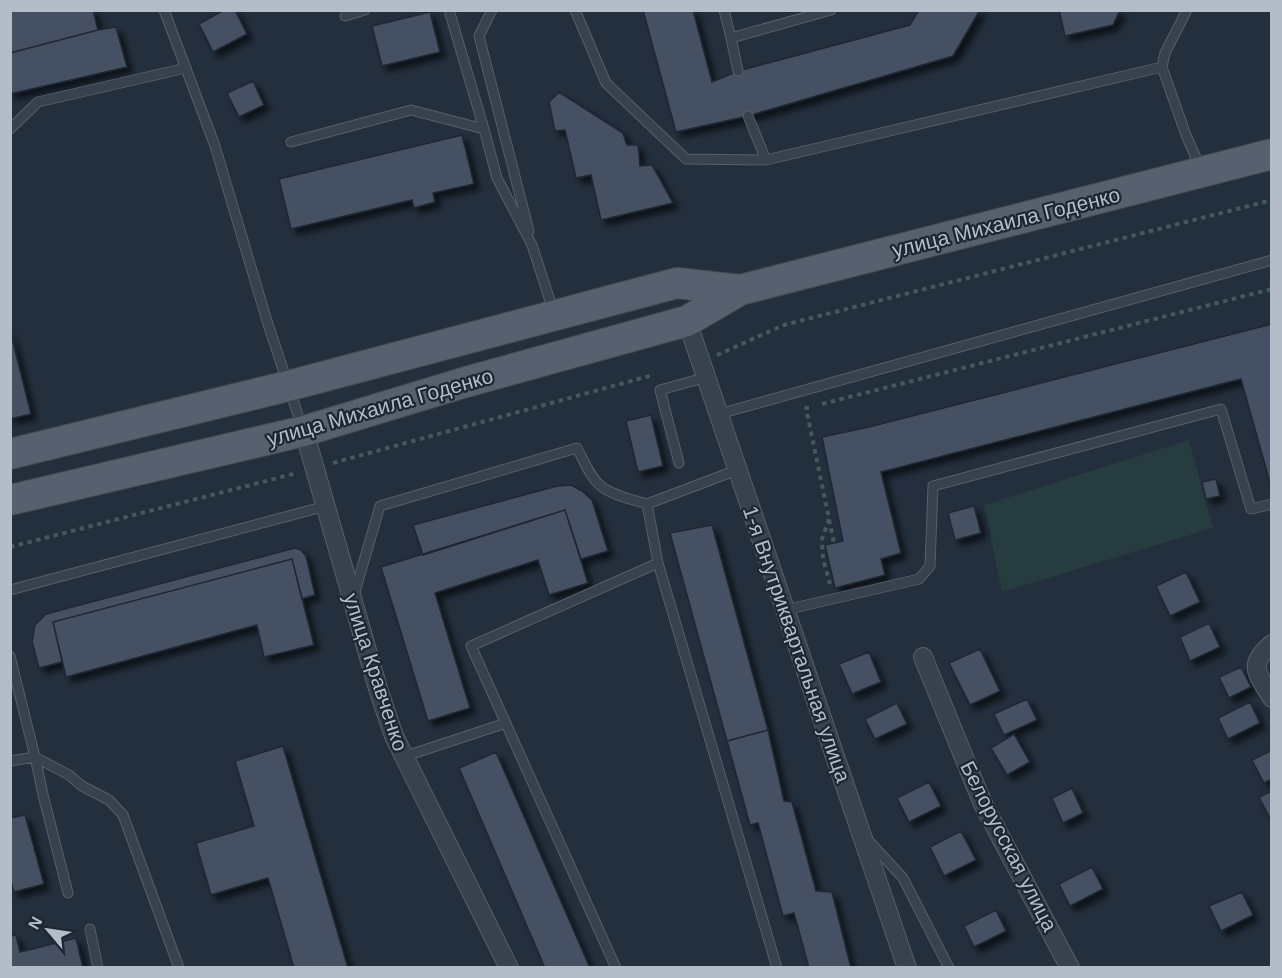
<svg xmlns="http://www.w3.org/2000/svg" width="1282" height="978" font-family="Arial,sans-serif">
<defs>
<filter id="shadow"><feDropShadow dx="5.5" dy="5.5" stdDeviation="3" flood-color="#0009"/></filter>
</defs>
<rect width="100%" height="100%" fill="#242f3e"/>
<!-- green -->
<path fill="#263c3f" d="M1189 440 1213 528 1002 592 984 505Z"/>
<!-- building -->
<path fill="#455162" stroke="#1f2835" stroke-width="1.5" filter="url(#shadow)" d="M10 10H93L98 30 10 53Z
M224 10H235L247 34 213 52 199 24Z
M643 10H693L712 82 738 71 910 25 919 10H980L953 56 748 116 676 132Z
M1059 10H1120L1113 25 1065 36Z
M430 12 440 52 382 66 372 26Z
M116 27 127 67 10 94V53L98 30Z
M253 81 264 105 239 117 227 93Z
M559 92 623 133 627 145H638L640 166 652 165 673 203 601 220 591 175 576 178 565 130 555 131 549 102Z
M462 135 474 184 433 193 435 202 414 208 412 200 291 229 279 179Z
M1272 324V490L1241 379 881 472 901 553 881 559 885 575 835 588 825 545 843 541 822 437 869 427Z
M10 330 31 414 10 419Z
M651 415 663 466 638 472 626 421Z
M1216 479 1220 496 1206 499 1202 482Z
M571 485 582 491 592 500 608 551 581 559 565 510 423 555 413 525 557 486Z
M974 506 981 533 955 540 948 513Z
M565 510 588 583 549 595 538 560 435 593 470 708 428 721 381 567Z
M712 525 768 730 727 741 670 533Z
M295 548 301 550 306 556 315 595 302 599 292 559 53 622 62 662 39 668 32 641 35 625 46 614Z
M292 559 314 645 264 657 257 625 66 677 53 622Z
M1186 572 1200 602 1170 616 1156 586Z
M1209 623 1220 647 1190 661 1180 637Z
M980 649 1000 691 970 705 949 663Z
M869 652 881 682 852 694 839 664Z
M1241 667 1251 687 1229 698 1219 677Z
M1027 699 1037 720 1004 735 994 714Z
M1250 702 1260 723 1228 739 1218 718Z
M897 703 907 724 875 739 865 719Z
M768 730 784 801 792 802 816 891 832 892 851 968H809L794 913 783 916 758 823 750 825 727 741Z
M1014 734 1030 762 1007 775 991 748Z
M283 746 348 968H294L268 878 211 895 196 843 254 826 235 761Z
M1272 750V779L1264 783 1252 760Z
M496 752 590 968H545L459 768Z
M929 782 941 806 909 822 897 798Z
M1072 788 1083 813 1063 823 1052 798Z
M1272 791V817L1270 818 1259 797Z
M25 815 44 884 14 892 10 879V818Z
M961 831 976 860 944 876 930 847Z
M1092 867 1103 889 1070 906 1059 884Z
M1242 892 1253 915 1221 931 1209 906Z
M996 910 1006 931 974 947 964 926Z
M16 935 20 952 76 938 83 968H10V936Z"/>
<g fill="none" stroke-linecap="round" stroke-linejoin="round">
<defs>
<path id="lane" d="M164 10 215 146 267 321 302 427
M449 10 484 129 497 178 532 245 553 310
M492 10 479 36 529 231
M575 10 606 83 686 159 766 160 1162 67 1165 53
M724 10 731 38 831 10
M1187 10 1165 53 1162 67 1186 135 1201 169
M345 16 365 10
M731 38 738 71
M748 116 766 160
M10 129 38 102 186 68
M291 142 411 110 484 129
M719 414 1272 260
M679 463 660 390 707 377
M647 504 737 470
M10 590 326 506
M354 595 380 506 577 448C584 461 590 477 601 486 611 495 634 500 647 504L658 563 777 968
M785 610 919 579 930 566 933 486 1221 409 1251 509 1272 504
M10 656 35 757 10 761
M35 757 69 775 82 786 109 800 123 815 179 968
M35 757 44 799 68 893
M403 757 506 723
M868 840 903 878 949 968
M90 929 98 968
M616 968 471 646 658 563"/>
<path id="street" d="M687 321 907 968
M304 431 379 692 394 736 509 968
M1272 644C1246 666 1258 674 1272 698
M923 657 983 804 1070 968"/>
<path id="primary" d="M10 454 288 386 677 283 740 290
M10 500 304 431 466 382 687 321 740 290 1272 154"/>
</defs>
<!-- lane casing -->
<use href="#lane" stroke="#565f6c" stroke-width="11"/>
<!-- street casing -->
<use href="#street" stroke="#565f6c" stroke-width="20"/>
<!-- primary casing -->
<use href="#primary" stroke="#414a57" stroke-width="32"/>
<!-- path -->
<path stroke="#44595c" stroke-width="4" stroke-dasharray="4.5 4.5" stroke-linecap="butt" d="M717 355 784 325 1272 200
M822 404 1272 289
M809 408H806L834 543
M333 463 653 375
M829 519 822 539 823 559 830 584
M10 547 297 473"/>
<!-- lane -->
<use href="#lane" stroke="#38414e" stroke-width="9"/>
<!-- street -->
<use href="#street" stroke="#38414e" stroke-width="18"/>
<!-- primary -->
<use href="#primary" stroke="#56606e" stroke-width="30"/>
</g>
<g text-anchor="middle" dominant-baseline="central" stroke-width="4.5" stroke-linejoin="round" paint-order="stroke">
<!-- street labels -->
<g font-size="21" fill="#b4bcc9" stroke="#1d2633">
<text transform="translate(1006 222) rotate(-14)">улица Михаила Годенко</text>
<text transform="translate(380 407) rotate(-16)">улица Михаила Годенко</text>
<text transform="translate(797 644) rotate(71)">1-я Внутриквартальная улица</text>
<text transform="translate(376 672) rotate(72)">улица Кравченко</text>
<text transform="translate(1009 846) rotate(63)">Белорусская улица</text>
</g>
</g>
<!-- border -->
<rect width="1282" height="978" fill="none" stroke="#b4bcc9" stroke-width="24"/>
<!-- north arrow -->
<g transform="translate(48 930) rotate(299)" stroke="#1d2633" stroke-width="4.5" paint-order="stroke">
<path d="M0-4.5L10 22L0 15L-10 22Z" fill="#b4bcc9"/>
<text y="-9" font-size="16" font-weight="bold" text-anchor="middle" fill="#b4bcc9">N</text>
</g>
</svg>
